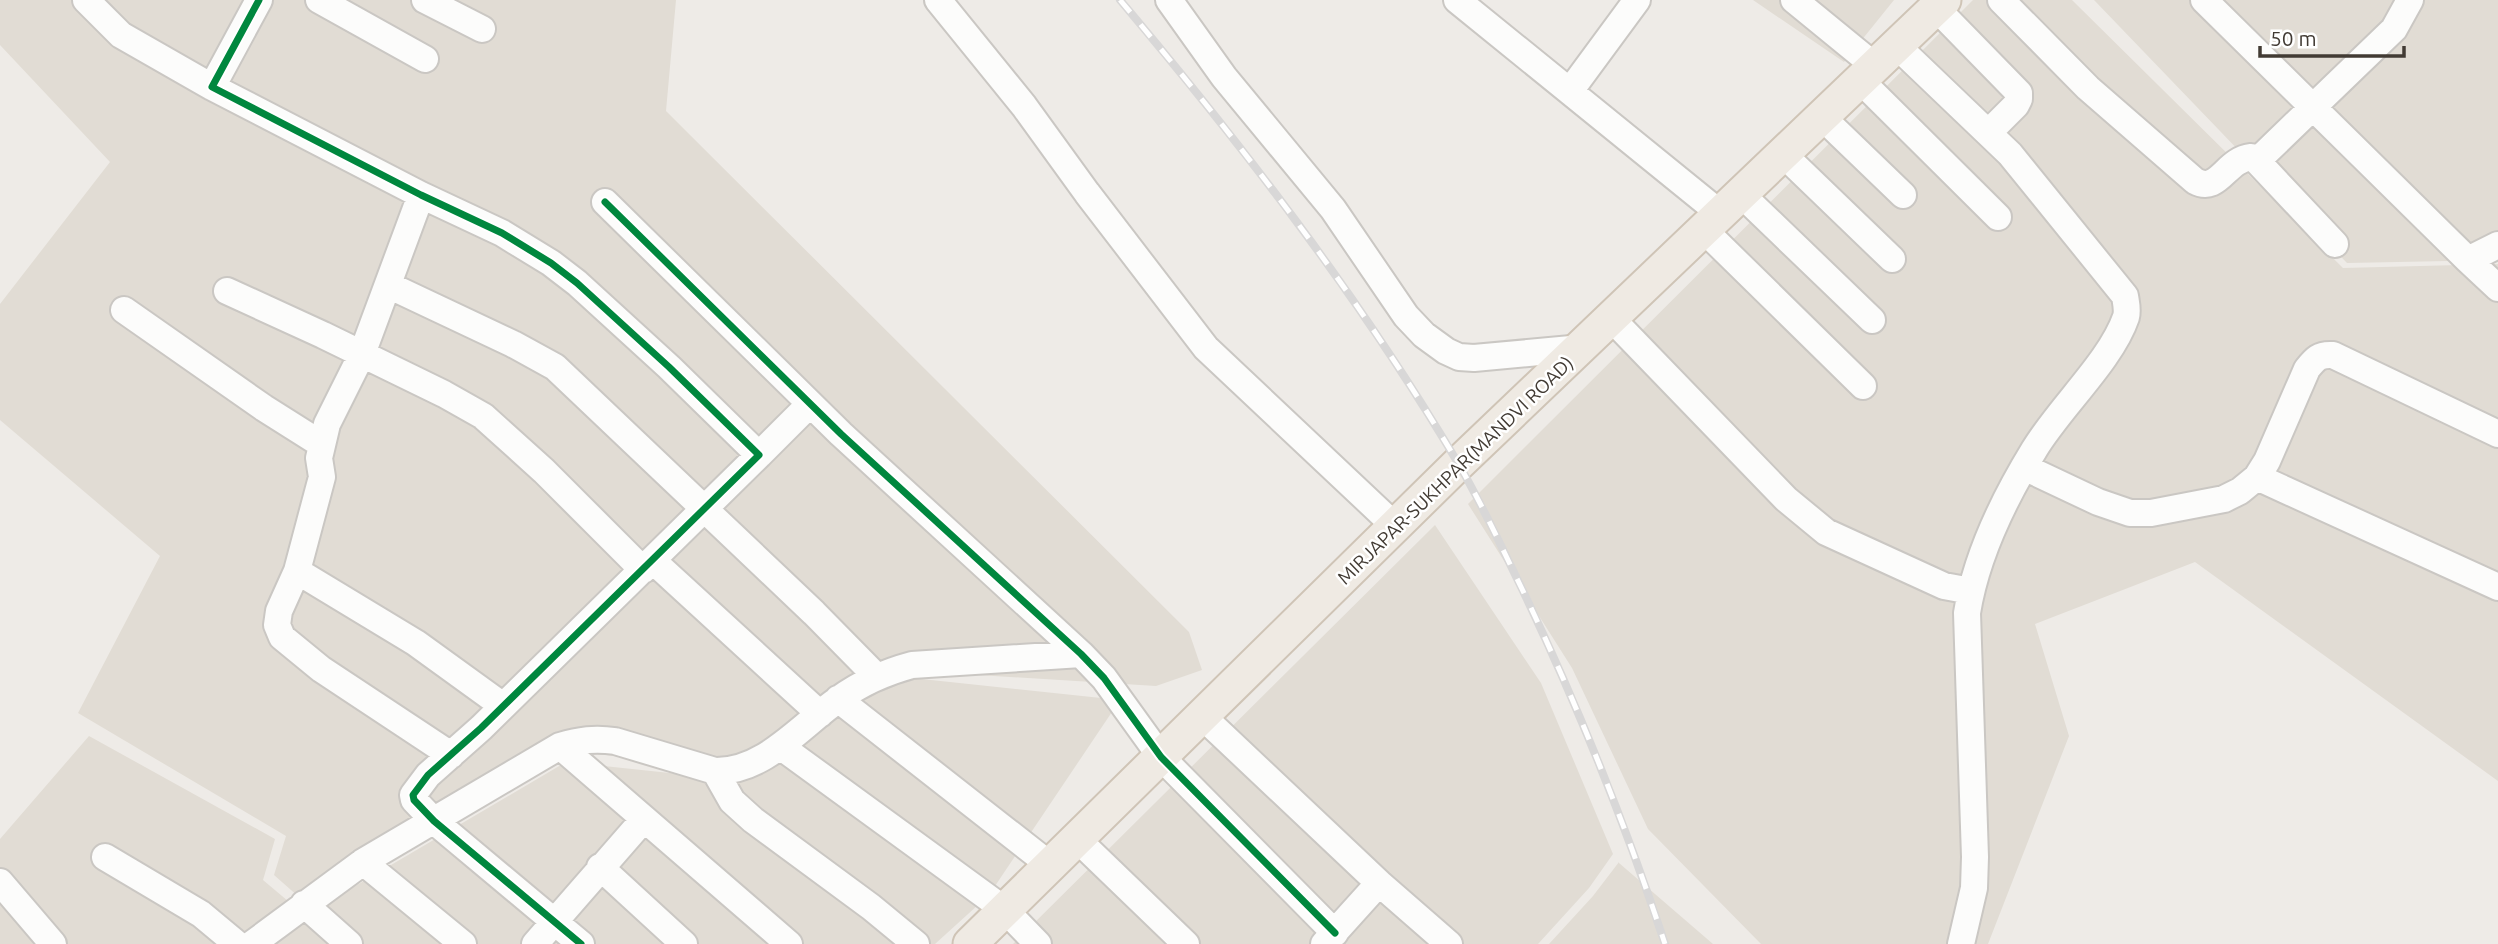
<svg xmlns="http://www.w3.org/2000/svg" width="2498" height="944" font-family="Ubuntu,sans-serif">
<rect width="100%" height="100%" fill="#eeebe7"/>
<!-- residential -->
<path fill="#e1dcd4" d="M0 0H676L666 111 1189 632 1202 670 1156 686 897 670 718 767 568 751 308 905 274 875 286 836 78 713 160 556 0 420V304L110 162 0 45Z
M1753 0H1894L1844 62Z
M1973 0H2072L2343 268 2498 264V781L2195 562 2035 624 2069 736 1988 944H1761L1648 829 1572 668 1468 504Z
M2094 0H2498V260L2347 263Z
M1435 525 1541 683 1613 854 1589 888 1538 944H1013Z
M903 677 1120 700 989 895 935 944H359L318 908 566 762 717 778Z
M89 736 275 839 263 880 339 944H43L0 891V839Z
M1619 862V863L1713 944H1549L1593 896Z
M0 896 38 944H0Z"/>
<g fill="none" stroke-linecap="round" stroke-linejoin="round">
<defs>
<path id="minor" d="M86 0 121 35 212 87
M259 0 212 87 421 195 502 233 551 263 577 283 669 367 759 455 481 728 428 775 413 795 414 800 434 821 581 944
M319 0 425 59
M425 0 482 29
M938 0 1024 106 1087 193 1206 348 1396 527
M1169 0 1224 77 1333 209 1406 316 1424 335 1446 351 1459 357 1474 358 1582 348
M1457 0 1722 215
M1794 0 1876 67
M2001 0 2088 88 2195 181C2219 194 2225 160 2251 157L2257 161 2335 244
M2204 0 2468 260 2498 245
M1936 8 2019 93V99L2016 105 1988 133
M1897 46 2010 154 2125 296C2126 303 2128 310 2126 317 2111 361 2059 408 2034 450 2004 499 1976 556 1967 613L1975 857 1974 888 1961 944
M1861 81 1998 217
M1570 91 1637 0
M1823 118 1903 195
M1784 155 1892 259
M2257 161 2394 29 2410 0
M421 195 362 354 327 424 319 458 322 477 297 571 279 611 277 625 282 637 321 669 451 755
M1742 195 1872 320
M605 202 841 434 1081 654 1104 678 1161 757 1335 933
M1705 231 1863 386
M2468 260 2498 288
M388 285 513 344 555 367 814 613 877 677
M227 291 323 335 444 394 483 416 544 471 643 570
M124 310 264 408 321 444
M1612 319 1786 499 1826 532 1944 586 1971 591
M759 455 810 404
M2024 467 2098 502 2130 513H2151L2224 499 2240 491 2257 477 2267 461 2307 369C2315 359 2319 354 2333 355L2498 434
M2257 477 2498 587
M652 560 820 714
M297 571 416 643 503 706
M838 699 1050 865
M1202 716 1379 883 1449 944
M560 746 789 944
M780 746 1005 910 1038 944
M715 771 732 801 753 820 871 907 916 944
M1077 839 1186 944
M105 857 201 914 237 944
M363 862 463 944
M600 867 684 944
M0 882 53 944
M304 904 349 944
M252 944 363 862 560 746C580 740 595 738 615 741L715 771C765 772 801 725 839 699 861 683 886 672 912 665L1081 654
M535 944 644 819
M1324 944 1379 883"/>
<path id="major" d="M970 944 1458 464 1944 0"/>
</defs>
<!-- minor casing -->
<use href="#minor" stroke="#cac7c3" stroke-width="30"/>
<!-- major casing -->
<use href="#major" stroke="#cfc4b6" stroke-width="37"/>
<!-- minor -->
<use href="#minor" stroke="#fcfcfb" stroke-width="26"/>
<!-- major -->
<use href="#major" stroke="#efeae3" stroke-width="33"/>
<defs>
<path id="rail" d="M1120 0C1243 146 1361 299 1458 463 1482 504 1502 548 1523 591 1578 706 1625 823 1665 944"/>
</defs>
<!-- rail casing -->
<use href="#rail" stroke="#d8d7d7" stroke-width="8"/>
<!-- rail -->
<use href="#rail" stroke="#fff" stroke-width="5" stroke-dasharray="16" stroke-linecap="butt"/>
<defs>
<path id="cycleway" d="M259 0 212 87 421 195 502 233 551 263 577 283 669 367 759 455 481 728 428 775 413 795 414 800 434 821 581 944
M605 202 841 434 1081 654 1104 678 1161 757 1335 933"/>
</defs>
<!-- cycleway casing -->
<use href="#cycleway" stroke="#fff" stroke-width="11"/>
<!-- cycleway -->
<use href="#cycleway" stroke="#00873e" stroke-width="7"/>
</g>
<g text-anchor="middle" dominant-baseline="central" stroke-width="5" stroke-linejoin="round" paint-order="stroke">
<!-- street labels -->
<g font-size="19" fill="#423b34" stroke="#fff">
<text transform="translate(1455 470) rotate(-44)">MIRJAPAR-SUKHPAR(MANDVI ROAD)</text>
</g>
</g>
<!-- scale -->
<path d="M2260 46v10h144v-10" fill="none" stroke="#423b34" stroke-width="3.5"/>
<text x="2270" y="46" font-size="21" fill="#423b34" stroke="#ffffff" stroke-width="5" paint-order="stroke">50 m</text>
</svg>
